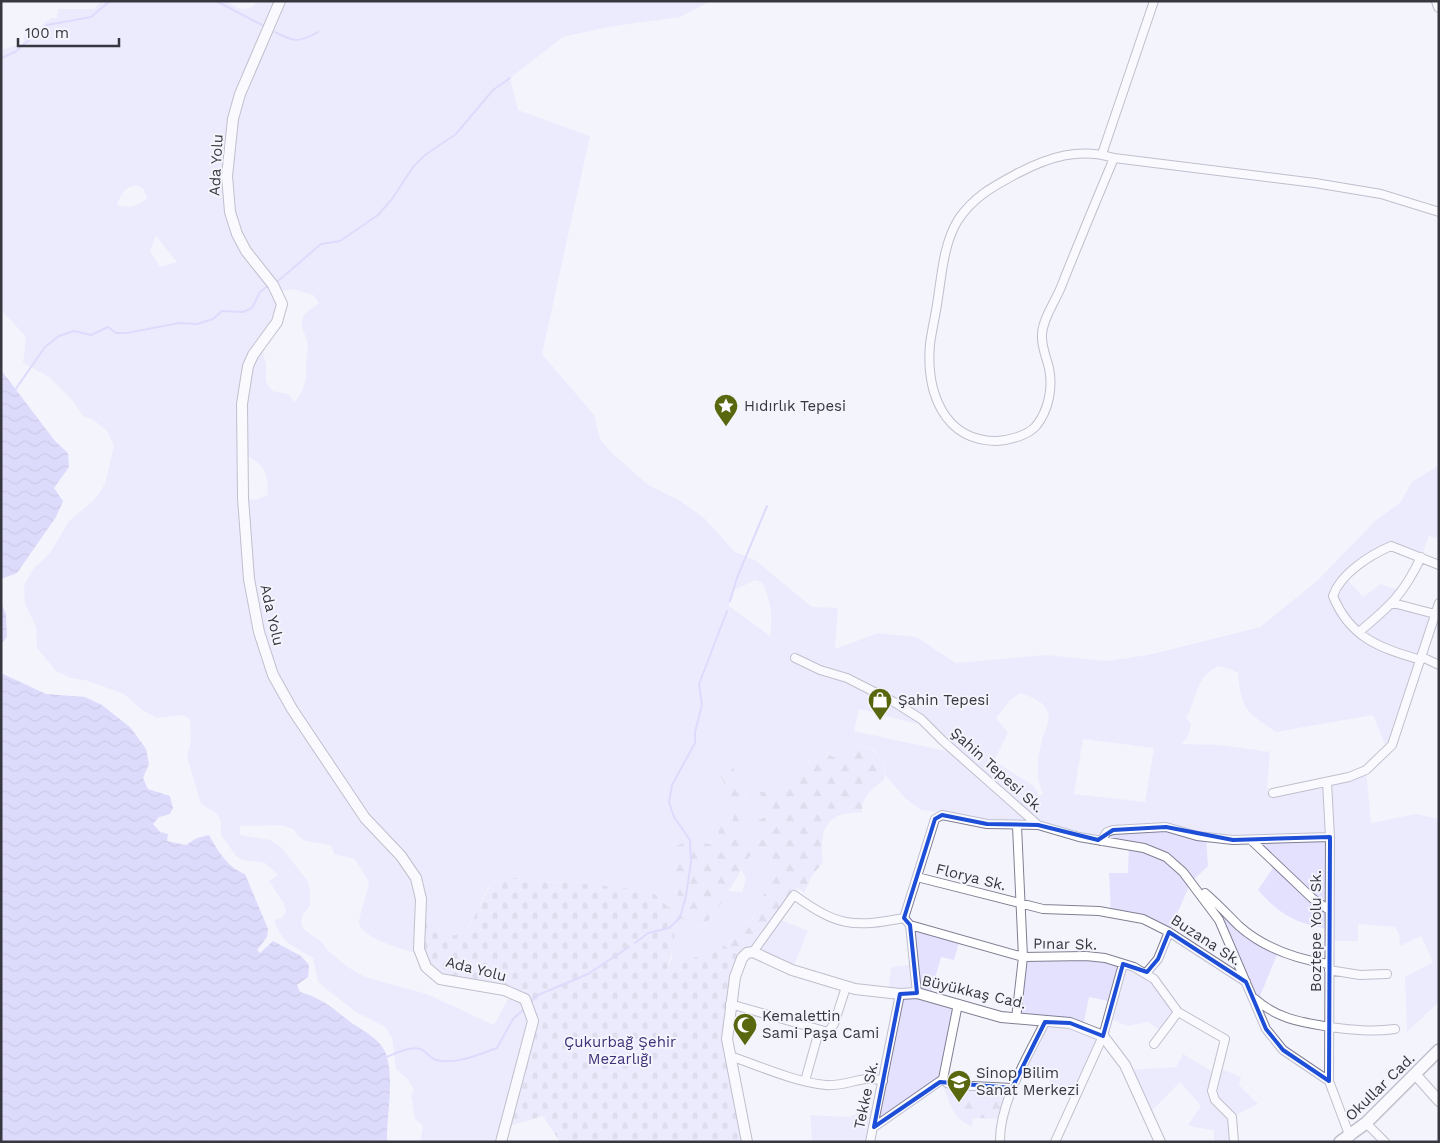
<svg xmlns="http://www.w3.org/2000/svg" width="1440" height="1143" viewBox="0 0 1440 1143" font-family="'Work Sans',sans-serif">
  <defs>
    <pattern id="forest-firs" width="22" height="20" patternUnits="userSpaceOnUse" patternTransform="scale(1.25)"><rect width="22" height="20" fill="#e3e1fd"/><path d="M5 1l3.5 6h-7zM16 11l3.5 6h-7z" fill="#c3c2da"/></pattern>
    <pattern id="cemetery-stones" width="16" height="16" patternUnits="userSpaceOnUse" patternTransform="scale(1.25)"><rect width="16" height="16" fill="#e3e1fd"/><path d="M2 7V4a2 2 0 0 1 4 0v3zM10 15v-3a2 2 0 0 1 4 0v3z" fill="#c3c2da"/></pattern>
    <pattern id="water-waves" width="16" height="10" patternUnits="userSpaceOnUse" patternTransform="scale(1.25)"><rect width="16" height="10" fill="#c2bcfa"/><path d="M0 5q4-4 8 0t8 0" fill="none" stroke="#9e9acc"/></pattern>
  </defs>
  <rect width="100%" height="100%" fill="#f4f4fd"/>
  <path fill="#e3e1fd" fill-rule="evenodd" d="M101,1H228C235,10 252,13 257,1H711L680,17L608,27L563,37L510,78L518,110L590,136L542,354L594,415L600,439L612,453L647,484L679,500L704,518L735,552L755,560L812,607L838,608L835,649L878,633L916,637L956,663L1045,655L1107,661L1148,655L1260,627L1317,581L1376,520L1400,503L1412,482L1439,465V539L1429,536L1421,557L1391,546L1345,577L1363,597L1381,584L1403,592L1394,602L1435,614L1387,750L1373,715L1276,732C1247,712 1241,711 1238,673L1233,670L1218,666C1194,679 1198,697 1186,718L1191,724L1189,734L1182,744L1221,745L1270,752L1267,787L1273,793L1366,770L1371,823L1416,814L1439,819V1002L1407,1032L1405,977L1433,962L1421,936L1400,946L1399,934L1395,927L1358,924V941H1328V929C1295,923 1280,915 1258,890L1275,865L1251,840L1206,837L1208,866L1191,882L1169,932L1157,925L1111,913L1109,873H1128L1129,846L1038,825L940,816L938,812L921,810L905,798L885,775V763L872,748L855,745L839,755L833,757L818,747L810,749L808,765L798,784L774,792H759L769,815L751,824L755,840L747,844L741,839V810L747,790L728,760L721,781C733,792 737,808 732,823L723,820C722,825 722,831 721,836C715,852 683,856 673,873L678,890L677,900L668,907L656,895L578,883L541,882L503,876C499,879 494,881 490,885C481,898 478,916 468,927C447,953 430,917 422,901L419,949L412,952C399,948 358,937 359,921C361,908 367,895 369,882L355,859L334,854L331,845L305,841L298,836L293,829L280,825L240,826V835L270,840L281,847L307,880L310,889V906L303,914L301,921L303,929L323,943L327,950L348,967L365,977L427,994L494,1025L511,993L525,999L533,1021L501,1142H420L423,1126L415,1119L411,1095L414,1090L408,1080L396,1069L392,1038L385,1027L356,1012L325,988L318,981L313,958C292,945 283,945 274,920L282,918L286,911L283,902L269,881L278,875L265,863L243,860L236,856L221,835V821L216,813L201,804L187,757L191,741L190,719L182,715L157,718L142,710L124,694L85,680L71,678L56,671L37,648L36,627L25,604L24,585L34,568L50,553L69,521L94,500L105,484L114,446L107,431L92,419L83,416L73,401L49,377L23,363L26,337L1,310V80L3,78L1,77V50L22,44L26,32L38,28L51,18H57L58,9H94ZM138,185L144,190L147,198C138,207 129,208 117,205C121,194 125,186 138,185ZM156,236L177,262L160,267L150,251ZM293,289L313,295L319,303C313,308 305,312 302,319C300,327 306,335 307,342C309,349 306,355 306,362C307,380 306,386 295,402L288,394L272,391L266,381V364L261,345L282,304L278,292ZM241,454C262,460 270,474 267,495L256,500L243,498ZM755,580L762,583C771,598 773,619 770,636L729,606L733,591ZM1021,693C1032,697 1048,703 1049,717C1049,723 1045,731 1043,736C1038,756 1034,774 1043,794L1039,796L1034,786L994,761L1008,733L996,718L1010,700ZM859,709L929,727L955,753L854,731ZM1083,739L1154,748L1145,802L1074,794Z
    M764,847L772,861L766,877L767,888L747,930L723,945L667,971L672,957V925L680,918L697,928L703,927L728,891L742,892L746,879L741,868L750,856Z
    M1195,886L1207,894L1225,913L1279,950L1258,1001L1231,945Z
    M777,918L808,931L792,970L753,952Z
    M910,925L960,939L954,960L941,957L930,996L958,1004L943,1079L874,1127L870,1142H812L810,1115L849,1117L878,1105L900,995L888,993L891,967L915,964Z
    M1086,956L1147,972L1178,1012L1163,1033L1148,1022L1127,1026L1108,1018L1113,1002L1089,997L1083,1026L1103,1036L1081,1086L1052,1091L1048,1076L1017,1079L1045,1022L1016,1019L1023,957Z
    M1183,1054L1215,1073L1217,1067L1241,1077L1239,1085L1258,1104L1232,1117L1234,1142H1214V1130L1193,1127L1188,1125L1201,1106L1180,1082L1148,1115L1128,1070L1176,1067Z"/>
  <path fill="url(#forest-firs)" d="M855,745L871,748L885,763L884,780C872,789 861,797 862,813C826,810 819,831 823,863L813,874L804,893L798,888L753,952L742,958L723,945L747,930L767,888L766,877L772,861L764,847L750,856L720,905L703,927L697,928L680,918L672,925L668,907L677,900L678,890L673,873L678,864L672,857L676,846L690,840L713,845L720,837L717,826L723,820L732,822C741,796 719,788 718,764L722,760H728L747,790L741,810V839L747,843L755,840L751,824L769,815L759,792H774L798,784L808,765L810,749L817,747L833,757L839,755Z
    M947,1083L1012,1088L1003,1119L973,1118L972,1126C954,1121 950,1103 943,1087Z"/>
  <path fill="url(#cemetery-stones)" d="M503,876L541,882L578,883L643,890L656,895L668,907L672,917L675,940L667,970L723,945L742,958L727,1039L747,1142H560L543,1116L505,1127L533,1021L525,1000L440,979L419,949L421,899L439,930L449,936L461,934L469,927L491,884Z"/>
  <path fill="url(#water-waves)" d="M1,370L55,441L68,453L69,467L54,488L63,501L56,517L17,573L1,579Z
    M1,603L6,614L7,637L1,644Z
    M1,673L46,694L85,697L102,705L131,728L146,749L149,764L143,778L148,789L170,796L173,808L170,814L159,817L153,824L160,832L168,834L167,841L186,845L197,838L209,835C219,852 226,866 245,874L268,929L267,937L257,950L260,953L273,941L301,956L309,965L308,977L297,985L300,992C319,997 333,1008 349,1021C359,1028 372,1035 380,1044C398,1063 386,1116 387,1142H1Z"/>
  <g fill="none" stroke-linecap="round" stroke-linejoin="round">
    <path stroke="#c2bcfa" stroke-width="2" d="M216,1L264,26
      M275,32C294,42 299,43 318,32
      M1,58L15,52L47,25L91,17L110,1
      M278,281L321,244L340,241L378,215L392,199L413,167L425,155L456,134L493,90L510,78
      M15,390L45,347L59,336L74,331L91,335L108,327L116,333H127L179,323L197,324L213,319L222,311L243,312L252,308L260,292L269,285
      M730,601L737,578L767,506
      M635,943L648,933L669,928L680,918L686,896L691,862L690,840L674,817L669,802L672,785L695,743V732L702,705L699,684L727,611
      M532,1001L538,995L588,974L629,947
      M386,1057C395,1054 409,1046 420,1049C426,1051 430,1058 436,1060C456,1065 480,1054 497,1048L513,1019L523,1010"/>
    <defs>
      <path id="minor" d="M1102,154L1154,1
        M1114,158C1096,201 1078,244 1061,287C1055,302 1043,318 1042,334C1041,346 1046,356 1049,368C1053,387 1049,410 1036,426C1027,436 1009,440 997,441C943,441 926,391 930,344C932,329 936,313 938,298C942,272 944,243 958,220C974,196 994,186 1018,173C1049,157 1080,147 1114,158L1315,183L1381,194L1439,212
        M1393,603L1435,614
        M1359,632C1389,607 1404,594 1421,557
        M1422,657L1439,665
        M795,658L820,670L847,678L894,702L921,719L943,741L1038,825L1079,837L1144,848L1166,857L1183,872L1219,920L1266,1029L1283,1050L1329,1081L1350,1137
        M1421,660C1380,648 1350,638 1333,596C1340,574 1370,555 1391,546L1439,565
        M1327,782L1330,837L1329,1081
        M1273,793L1349,777L1366,770L1392,745L1439,603
        M1251,840L1312,898L1329,910
        M1101,841L1107,832L1113,830L1166,827L1197,836L1233,840L1330,837
        M917,877L1043,909L1099,911L1143,919L1169,932L1246,982
        M1205,893C1217,903 1228,915 1239,926C1264,948 1296,959 1328,964
        M910,925L1023,957L1086,956L1105,958L1134,967L1154,979L1178,1012L1225,1039L1212,1091L1215,1100L1232,1117L1234,1142
        M910,925L904,918L935,819L942,815L987,824L1038,825
        M910,925L917,993
        M753,952L794,895C837,926 852,928 904,918
        M1329,970L1360,975L1387,974
        M1147,972L1158,959L1169,932
        M1255,999C1278,1019 1300,1022 1330,1027C1353,1030 1372,1032 1395,1029
        M730,1004L828,1032L834,1024L846,987
        M1016,1019L1023,957L1017,826
        M1154,1044L1178,1012
        M730,1056C760,1066 794,1082 826,1085C846,1087 864,1074 883,1081
        M943,1079L958,1004
        M943,1079L947,1083L953,1085L1012,1088
        M805,1081L819,1031
        M1366,1123L1385,1142
        M874,1127L943,1079
        M870,1142L900,994
        M1000,1142C999,1103 1028,1056 1045,1022
        M1055,1142L1103,1036L1123,964"/>
      <path id="tertiary" d="M280,1L240,94L233,119L227,176L230,212L237,234L246,251L273,285L282,304L277,322L253,355L248,366L242,404L243,498L249,579L259,632L273,675L292,709L365,818L401,856L416,878L421,899L419,949L426,967L440,979L504,990L525,999L533,1021L501,1142
        M1437,1L1439,7
        M1415,1074L1439,1101
        M747,1142L727,1039L735,977L742,958L747,953L753,952L792,970L855,989L900,994L917,993L1001,1017L1070,1023L1103,1036L1125,1065L1160,1142"/>
      <path id="secondary" d="M1340,1142L1366,1123L1439,1050"/>
    </defs>
    <use href="#minor" stroke="#807f93" stroke-width="10"/>
    <use href="#tertiary" stroke="#807f93" stroke-width="12"/>
    <use href="#secondary" stroke="#807f93" stroke-width="14"/>
    <use href="#minor" stroke="#fff" stroke-width="8"/>
    <use href="#tertiary" stroke="#fff" stroke-width="10"/>
    <use href="#secondary" stroke="#fff" stroke-width="11"/>
  </g>
  <path d="M0 0H1440V1143H0ZM942,815L987,824L1038,825L1098,840L1113,830L1166,827L1233,840L1330,837L1329,1081L1283,1050L1266,1029L1246,982L1169,932L1158,959L1147,972L1123,964L1103,1036L1070,1023L1045,1022L1012,1088L940,1082L874,1127L900,994L917,993L910,925L904,918L935,819Z" fill="#f4f4fd" fill-opacity=".55" fill-rule="evenodd"/>
  <path fill="none" stroke="#1d4ed8" stroke-width="4" stroke-linejoin="round" d="M942,815L987,824L1038,825L1098,840L1113,830L1166,827L1233,840L1330,837L1329,1081L1283,1050L1266,1029L1246,982L1169,932L1158,959L1147,972L1123,964L1103,1036L1070,1023L1045,1022L1012,1088L940,1082L874,1127L900,994L917,993L910,925L904,918L935,819Z"/>
  <defs>
    <symbol id="sight-pin" viewBox="-11 -11 22 30"><path d="M0 17L-7.5 6A9.5 9.5 0 1 1 7.5 6Z" fill="#59670f" stroke="#f4f4fd"/><path d="M0-6L1.8-2.2L6-1.7L2.9 1.2L3.7 5.4L0 3.3L-3.7 5.4L-2.9 1.2L-6-1.7L-1.8-2.2Z" fill="#fff"/></symbol>
    <symbol id="shop-pin" viewBox="-11 -11 22 30"><path d="M0 17L-7.5 6A9.5 9.5 0 1 1 7.5 6Z" fill="#59670f" stroke="#f4f4fd"/><path d="M-5-2.5h2.3a2.7 3.5 0 0 1 5.4 0H5L5.5 6h-11ZM-1.5-2.5h3a1.5 2.3 0 0 0-3 0Z" fill="#fff"/></symbol>
    <symbol id="mosque-pin" viewBox="-11 -11 22 30"><path d="M0 17L-7.5 6A9.5 9.5 0 1 1 7.5 6Z" fill="#59670f" stroke="#f4f4fd"/><path d="M3.5-4.9A6 6 0 1 0 3.5 4.9A5 5 0 1 1 3.5-4.9Z" fill="#fff"/></symbol>
    <symbol id="school-pin" viewBox="-11 -11 22 30"><path d="M0 17L-7.5 6A9.5 9.5 0 1 1 7.5 6Z" fill="#59670f" stroke="#f4f4fd"/><path d="M0-5L7-2L0 1L-7-2ZM-4 1L0 2.5L4 1V4Q0 6-4 4Z" fill="#fff"/></symbol>
  </defs>
  <g fill-rule="evenodd">
    <use href="#sight-pin" x="712" y="392" width="28" height="38"/>
    <use href="#shop-pin" x="866" y="686" width="28" height="38"/>
    <use href="#mosque-pin" x="731" y="1011" width="28" height="38"/>
    <use href="#school-pin" x="945" y="1068" width="28" height="38"/>
  </g>
  <g text-anchor="middle" stroke-width="4" stroke-linejoin="round" paint-order="stroke">
    <g font-size="15" fill="#373740" stroke="#f4f4fd">
      <text transform="translate(216 165) rotate(-87)" y="5">Ada Yolu</text>
      <text transform="translate(272 615) rotate(77)" y="5">Ada Yolu</text>
      <text transform="translate(997 770) rotate(42)" y="5">Şahin Tepesi Sk.</text>
      <text transform="translate(971 877) rotate(14)" y="5">Florya Sk.</text>
      <text transform="translate(1316 931) rotate(-90)" y="5">Boztepe Yolu Sk.</text>
      <text transform="translate(1206 940) rotate(33)" y="5">Buzana Sk.</text>
      <text transform="translate(1065 944) rotate(1)" y="5">Pınar Sk.</text>
      <text transform="translate(476 969) rotate(14)" y="5">Ada Yolu</text>
      <text transform="translate(974 992) rotate(13)" y="5">Büyükkaş Cad.</text>
      <text transform="translate(1380 1087) rotate(-44)" y="5">Okullar Cad.</text>
      <text transform="translate(866 1095) rotate(-78)" y="5">Tekke Sk.</text>
    </g>
    <g font-size="15" fill="#373740" stroke="#f4f4fd" text-anchor="start">
      <text x="744" y="411">Hıdırlık Tepesi</text>
      <text x="898" y="705">Şahin Tepesi</text>
      <text x="762" y="1021">Kemalettin<tspan x="762" dy="17">Sami Paşa Cami</tspan></text>
      <text x="976" y="1078">Sinop Bilim<tspan x="976" dy="17">Sanat Merkezi</tspan></text>
    </g>
    <g font-size="15" fill="#403279" stroke="#f4f4fd">
      <text x="620" y="1047">Çukurbağ Şehir<tspan x="620" dy="17">Mezarlığı</tspan></text>
    </g>
  </g>
  <rect width="1440" height="1143" fill="none" stroke="#373740" stroke-width="5"/>
  <path d="M18 38v8h101v-8" fill="none" stroke="#373740" stroke-width="2.5"/>
  <text x="25" y="38" font-size="15" fill="#373740" stroke="#f4f4fd" stroke-width="4" paint-order="stroke">100 m</text>
</svg>
